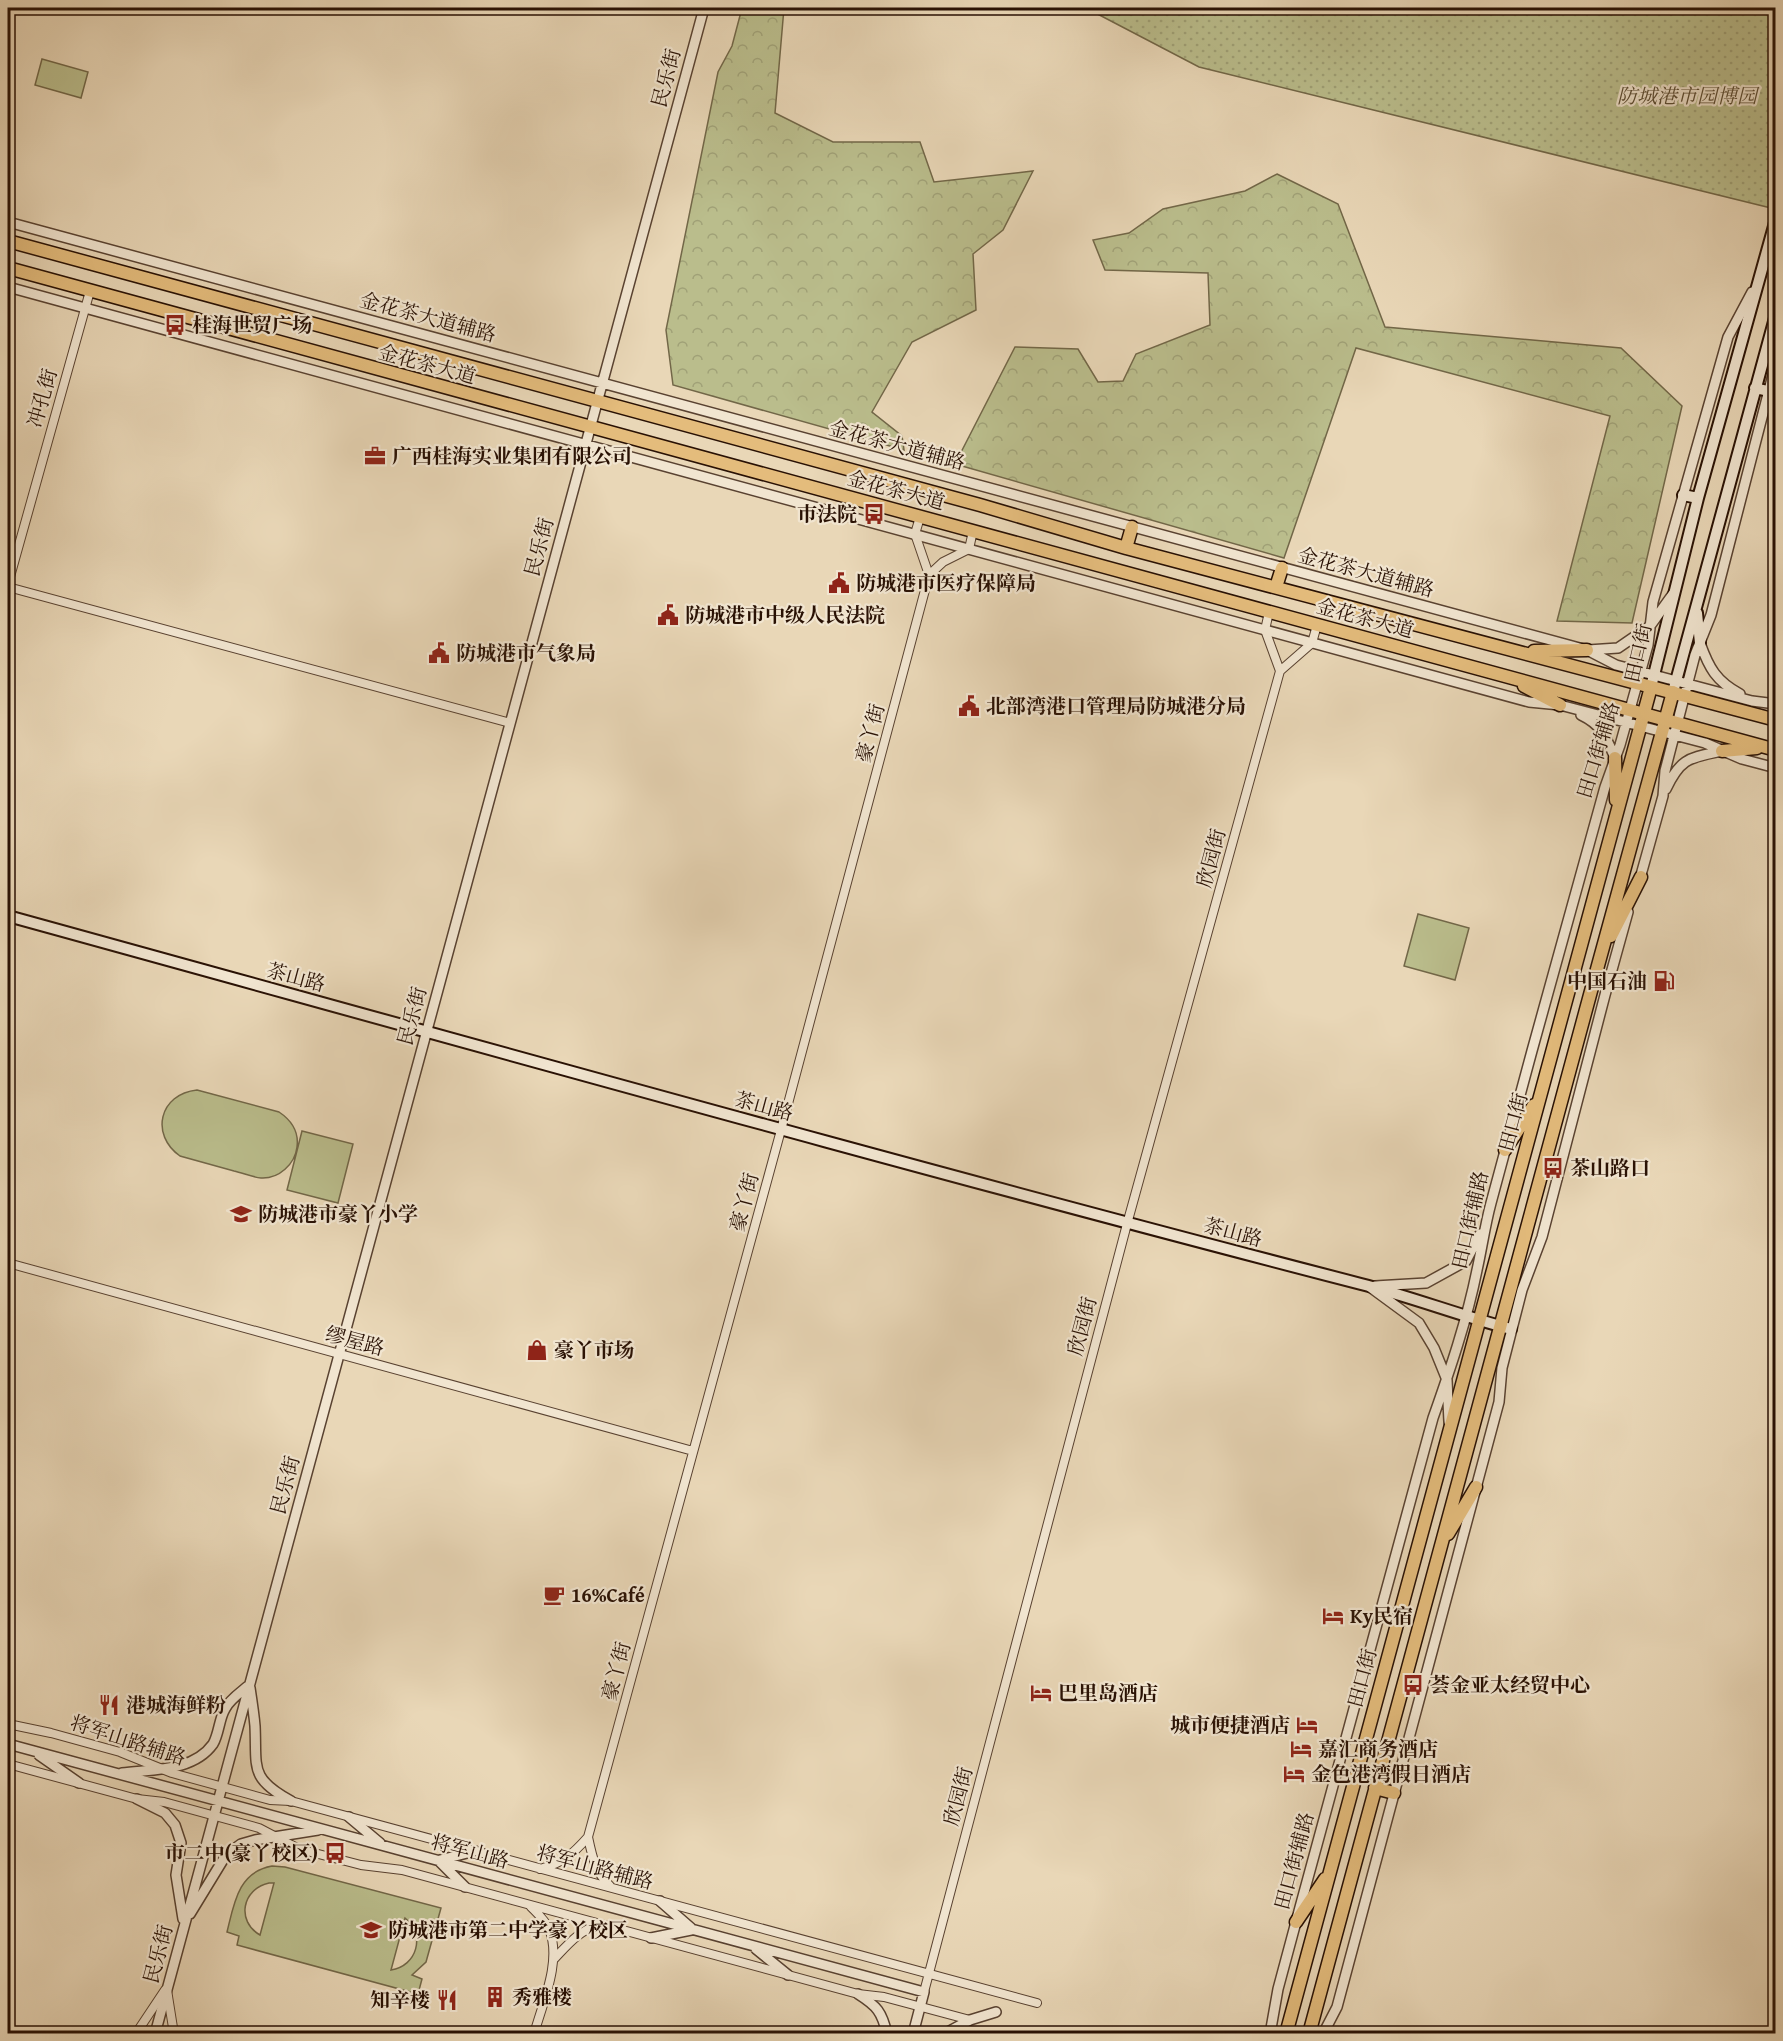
<svg xmlns="http://www.w3.org/2000/svg" width="1783" height="2041" viewBox="0 0 1783 2041" font-family="'Gentium Book Plus','Noto Serif SC',serif">
  <defs>
    <pattern id="forest-crowns" width="20" height="18" patternUnits="userSpaceOnUse" patternTransform="scale(1.5)"><rect width="20" height="18" fill="#babd8c"/><path d="M2 6a3 3 0 1 1 6 0M12 15a3 3 0 1 1 6 0" fill="none" stroke="#a0a177"/></pattern>
    <pattern id="park-dots" width="8" height="8" patternUnits="userSpaceOnUse" patternTransform="scale(1.5)"><rect width="8" height="8" fill="#babd8c"/><path d="M2 2h.1M6 6h.1" fill="none" stroke="#a0a177" stroke-width="1.8" stroke-linecap="round"/></pattern>
  </defs>
  <rect width="100%" height="100%" fill="#e9d7b7"/>
  <filter id="stains"><feTurbulence type="fractalNoise" baseFrequency=".00333" numOctaves="4"/><feColorMatrix values="0 0 0 0 .2 0 0 0 0 .09 0 0 0 0 .02 0 0 0 .5 -.17"/></filter>
  <radialGradient id="worn" r=".72"><stop offset=".6" stop-color="#630" stop-opacity="0"/><stop offset="1" stop-color="#630" stop-opacity=".3"/></radialGradient>
  <path fill="url(#forest-crowns)" stroke="#726748" stroke-width="1.5" d="M742,8H784L775,113L833,142H920L934,182L1033,171L1003,230L973,254L976,310L912,342L872,412L902,436L904,450L673,385L666,330L718,72L732,46Z
    M1277,174L1338,204L1385,327L1621,348L1682,406L1632,623L1557,621L1610,416L1356,348L1284,558L955,464L1015,347L1078,349L1098,382L1123,381L1136,354L1210,325L1208,273L1105,270L1093,240L1129,233L1163,209L1245,191Z"/>
  <path fill="url(#park-dots)" stroke="#726748" stroke-width="1.5" d="M1086,8H1775V209L1199,67Z"/>
  <path fill="#babd8c" stroke="#726748" stroke-width="1.5" fill-rule="evenodd" d="M42,59L88,72L81,98L35,85Z
    M1418,914L1469,928L1455,980L1404,966Z
    M197,1090L279,1112C291,1120 299,1132 297,1147C295,1164 279,1179 261,1178C252,1177 243,1173 234,1171C216,1166 198,1161 180,1156C150,1135 159,1094 197,1090Z
    M302,1131L353,1144L338,1203L287,1190Z
    M272,1866L285,1867L441,1908L426,1962L412,1975L422,1979L418,1994L237,1945L239,1936L227,1932C234,1904 238,1872 272,1866ZM269,1883H274L260,1935C236,1921 242,1889 269,1883ZM405,1918C426,1935 417,1966 391,1970Z"/>
  <g fill="none" stroke-linecap="round" stroke-linejoin="round">
    <defs>
      <path id="minor" d="M920,517L915,534L929,575L943,562L969,549L973,531
        M8,584L90,291
        M8,587L510,723
        M1269,612L1265,630L1280,671L1312,643L1317,625
        M8,1263L693,1451
        M8,1724L51,1733L120,1752L172,1773L270,1800L291,1801L1037,2003
        M8,1764L137,1799L164,1802L259,1828L299,1849L361,1865L402,1870L858,1994L884,1997L970,2020
        M588,1837C592,1856 595,1872 610,1886
        M540,1869C564,1862 572,1855 588,1837L781,1130L929,575
        M531,1907C538,1914 545,1920 549,1929C562,1960 543,2002 534,2034
        M555,1958C570,1942 579,1931 600,1924
        M167,1990L174,2034
        M924,1992L1127,1224L1280,671
        M134,2034L139,2029L165,1990"/>
      <path id="tertiary" d="M8,222L1587,650L1616,665L1752,701L1776,704
        M8,287L1529,702L1560,705L1705,743L1742,759L1776,768
        M1700,643C1709,668 1716,681 1740,694
        M1588,650L1618,648L1650,626L1673,594
        M1581,715C1602,725 1606,737 1615,758
        M1666,789C1681,757 1690,758 1722,751
        M1639,882L1663,796L1665,771L1695,655L1711,615L1776,363
        M1375,1286L1426,1283L1466,1261L1480,1234
        M1370,1287L1419,1323L1434,1348L1447,1380L1449,1422
        M250,1688C252,1701 254,1714 255,1726C257,1768 249,1778 291,1801
        M8,1744L924,1992L913,2034
        M39,1755L79,1783
        M122,1773C152,1769 193,1772 213,1744C219,1734 219,1719 225,1709C229,1700 241,1692 248,1686
        M137,1799L165,1813L175,1825L181,1843L176,1875L183,1919
        M349,1817L380,1843
        M440,1860L475,1851
        M440,1862L465,1887
        M660,1901L691,1928
        M190,1914L226,1855L241,1844L255,1840L318,1830
        M651,1938L691,1930
        M756,1949L788,1975
        M858,1994C877,2006 882,2012 887,2034
        M155,2034L704,8
        M944,2034L970,2020L996,2012
        M1270,2034L1278,1989L1296,1922L1433,1418C1450,1370 1467,1320 1477,1270C1482,1248 1485,1225 1491,1203C1528,1064 1566,926 1605,787L1620,745L1648,645L1653,602L1728,337L1752,292
        M1323,2034L1337,2007L1499,1402L1502,1368L1522,1290L1542,1237L1605,995L1628,912"/>
      <path id="secondary" d="M1755,388L1768,391
        M1683,495L1698,498
        M1697,613L1700,643
        M1651,687L1698,498L1776,219
        M1673,692L1776,314
        M8,916C458,1040 909,1167 1361,1284C1412,1297 1461,1316 1511,1329"/>
      <path id="primary" d="M1615,758L1616,800
        M1611,936L1641,877
        M1505,1150L1534,1105
        M1448,1534L1476,1487
        M1375,1788L1394,1793
        M1296,1922L1325,1879
        M1286,2034L1651,687
        M1309,2034L1591,991L1673,692"/>
      <path id="trunk" d="M8,241L980,505L1126,548L1776,720
        M8,268C596,431 1186,590 1776,750
        M1126,548L1132,527
        M1276,587L1282,568
        M1534,651L1587,650
        M1524,686L1560,705
        M1722,751L1757,748"/>
    </defs>
    <use href="#minor" stroke="#594231" stroke-width="10"/>
    <use href="#tertiary" stroke="#594231" stroke-width="12"/>
    <use href="#secondary" stroke="#291104" stroke-width="14"/>
    <use href="#primary" stroke="#291104" stroke-width="15"/>
    <use href="#trunk" stroke="#291104" stroke-width="15"/>
    <use href="#minor" stroke="#f1e5d0" stroke-width="8"/>
    <use href="#tertiary" stroke="#f1e5d0" stroke-width="9"/>
    <use href="#secondary" stroke="#f1e5d0" stroke-width="10"/>
    <use href="#primary" stroke="#e4bc7c" stroke-width="12"/>
    <use href="#trunk" stroke="#e4bc7c" stroke-width="12"/>
  </g>
  <defs>
    <symbol id="bus-bare" viewBox="-9 -9 18 18"><path d="M-5-6H5V4H4V6H2V4H-2V6H-4V4H-5ZM-3.5-4V0h7V-4ZM-3.5 1.2v1.5H-2V1.2ZM2 1.2v1.5H3.5V1.2Z" fill="#8f2418" stroke="#f1e5d0" stroke-width="2.5" paint-order="stroke"/></symbol>
    <symbol id="office-bare" viewBox="-9 -9 18 18"><path d="M-6-3h4V-5.5h4V-3h4V5H-6ZM-1-4.5V-3h2v-1.5ZM-6 0V1H6V0Z" fill="#8f2418" stroke="#f1e5d0" stroke-width="2.5" paint-order="stroke"/></symbol>
    <symbol id="civic-bare" viewBox="-9 -9 18 18"><path d="M-.6-6.5H3V-4.5H.6V-3L4-1V1h2V6H-6V1h2V-1L-.6-3ZM-1.2 2.5V6h2.4V2.5Z" fill="#8f2418" stroke="#f1e5d0" stroke-width="2.5" paint-order="stroke"/></symbol>
    <symbol id="fuel-bare" viewBox="-9 -9 18 18"><path d="M-5.5-6h7V0h2V4h1.3V-2.5L3-4.5l.8-.8L6-3V5H2.5V1h-1V6h-7ZM-4.2-4.7v3.2H.2V-4.7Z" fill="#8f2418" stroke="#f1e5d0" stroke-width="2.5" paint-order="stroke"/></symbol>
    <symbol id="school-bare" viewBox="-9 -9 18 18"><path d="M0-5L7-2L0 1L-7-2ZM-4 1L0 2.5L4 1V4Q0 6-4 4Z" fill="#8f2418" stroke="#f1e5d0" stroke-width="2.5" paint-order="stroke"/></symbol>
    <symbol id="shop-bare" viewBox="-9 -9 18 18"><path d="M-5-2.5h2.3a2.7 3.5 0 0 1 5.4 0H5L5.5 6h-11ZM-1.5-2.5h3a1.5 2.3 0 0 0-3 0Z" fill="#8f2418" stroke="#f1e5d0" stroke-width="2.5" paint-order="stroke"/></symbol>
    <symbol id="cafe-bare" viewBox="-9 -9 18 18"><path d="M-5.5-4.5H6V0H3Q3 3.5 0 3.5H-2.5Q-5.5 3.5-5.5 0ZM3-3.2v2h1.7v-2ZM-6 4.5H4V6H-6Z" fill="#8f2418" stroke="#f1e5d0" stroke-width="2.5" paint-order="stroke"/></symbol>
    <symbol id="hotel-bare" viewBox="-9 -9 18 18"><path d="M-6-4.5h1.5V1H6V5H4.5V3h-9V5H-6ZM-4 0a1.8 1.8 0 1 1 3.6 0ZM.5 0V-2.5h3Q6-2.5 6 0Z" fill="#8f2418" stroke="#f1e5d0" stroke-width="2.5" paint-order="stroke"/></symbol>
    <symbol id="restaurant-bare" viewBox="-9 -9 18 18"><path d="M-5-6h1v4h1v-4h1v4h1v-4h1v5L-1.5 .5V6h-2V.5L-5-1ZM5-6V6H3V1.5H1.5Q1.5-4 5-6Z" fill="#8f2418" stroke="#f1e5d0" stroke-width="2.5" paint-order="stroke"/></symbol>
    <symbol id="building-bare" viewBox="-9 -9 18 18"><path d="M-4-6H4V6H1V3H-1V6H-4ZM-2.5-4.3h1.7v1.8h-1.7ZM.8-4.3h1.7v1.8H.8ZM-2.5-1h1.7V.8h-1.7ZM.8-1h1.7V.8H.8Z" fill="#8f2418" stroke="#f1e5d0" stroke-width="2.5" paint-order="stroke"/></symbol>
  </defs>
  <g fill-rule="evenodd">
    <use href="#bus-bare" x="160" y="310" width="30" height="30"/>
    <use href="#office-bare" x="360" y="441" width="30" height="30"/>
    <use href="#bus-bare" x="859" y="499" width="30" height="30"/>
    <use href="#civic-bare" x="824" y="568" width="30" height="30"/>
    <use href="#civic-bare" x="653" y="600" width="30" height="30"/>
    <use href="#civic-bare" x="424" y="638" width="30" height="30"/>
    <use href="#civic-bare" x="954" y="691" width="30" height="30"/>
    <use href="#fuel-bare" x="1649" y="966" width="30" height="30"/>
    <use href="#bus-bare" x="1538" y="1153" width="30" height="30"/>
    <use href="#school-bare" x="226" y="1199" width="30" height="30"/>
    <use href="#shop-bare" x="522" y="1335" width="30" height="30"/>
    <use href="#cafe-bare" x="539" y="1580" width="30" height="30"/>
    <use href="#hotel-bare" x="1318" y="1601" width="30" height="30"/>
    <use href="#bus-bare" x="1398" y="1670" width="30" height="30"/>
    <use href="#hotel-bare" x="1026" y="1678" width="30" height="30"/>
    <use href="#restaurant-bare" x="94" y="1690" width="30" height="30"/>
    <use href="#hotel-bare" x="1292" y="1710" width="30" height="30"/>
    <use href="#hotel-bare" x="1286" y="1734" width="30" height="30"/>
    <use href="#hotel-bare" x="1279" y="1759" width="30" height="30"/>
    <use href="#bus-bare" x="320" y="1838" width="30" height="30"/>
    <use href="#school-bare" x="356" y="1915" width="30" height="30"/>
    <use href="#building-bare" x="480" y="1982" width="30" height="30"/>
    <use href="#restaurant-bare" x="432" y="1985" width="30" height="30"/>
  </g>
  <g text-anchor="middle" stroke-width="4.5" stroke-linejoin="round" paint-order="stroke">
    <g font-size="20" fill="#291104" stroke="#f1e5d0">
      <text transform="translate(666 78) rotate(-75)" y="7">民乐街</text>
      <text transform="translate(428 317) rotate(15)" y="7">金花茶大道辅路</text>
      <text transform="translate(427 364) rotate(15)" y="7">金花茶大道</text>
      <text transform="translate(42 398) rotate(-74)" y="7">冲孔街</text>
      <text transform="translate(897 445) rotate(15)" y="7">金花茶大道辅路</text>
      <text transform="translate(896 490) rotate(15)" y="7">金花茶大道</text>
      <text transform="translate(539 547) rotate(-75)" y="7">民乐街</text>
      <text transform="translate(1366 572) rotate(15)" y="7">金花茶大道辅路</text>
      <text transform="translate(1365 618) rotate(15)" y="7">金花茶大道</text>
      <text transform="translate(1638 653) rotate(-77)" y="7">田口街</text>
      <text transform="translate(870 733) rotate(-75)" y="7">豪丫街</text>
      <text transform="translate(1598 750) rotate(-73)" y="7">田口街辅路</text>
      <text transform="translate(1211 858) rotate(-75)" y="7">欣园街</text>
      <text transform="translate(296 977) rotate(15)" y="7">茶山路</text>
      <text transform="translate(412 1016) rotate(-75)" y="7">民乐街</text>
      <text transform="translate(764 1106) rotate(15)" y="7">茶山路</text>
      <text transform="translate(1513 1122) rotate(-75)" y="7">田口街</text>
      <text transform="translate(744 1202) rotate(-75)" y="7">豪丫街</text>
      <text transform="translate(1470 1220) rotate(-77)" y="7">田口街辅路</text>
      <text transform="translate(1233 1232) rotate(15)" y="7">茶山路</text>
      <text transform="translate(1082 1326) rotate(-75)" y="7">欣园街</text>
      <text transform="translate(355 1341) rotate(15)" y="7">缪屋路</text>
      <text transform="translate(285 1485) rotate(-75)" y="7">民乐街</text>
      <text transform="translate(616 1671) rotate(-75)" y="7">豪丫街</text>
      <text transform="translate(1362 1678) rotate(-75)" y="7">田口街</text>
      <text transform="translate(128 1740) rotate(18)" y="7">将军山路辅路</text>
      <text transform="translate(958 1796) rotate(-75)" y="7">欣园街</text>
      <text transform="translate(470 1851) rotate(15)" y="7">将军山路</text>
      <text transform="translate(1294 1861) rotate(-75)" y="7">田口街辅路</text>
      <text transform="translate(595 1867) rotate(15)" y="7">将军山路辅路</text>
      <text transform="translate(158 1954) rotate(-75)" y="7">民乐街</text>
    </g>
    <g font-size="20" font-style="italic" fill="#5c4d34" stroke="#f1e5d0">
      <text x="1687" y="103">防城港市园博园</text>
    </g>
    <g font-size="20" font-weight="bold" fill="#291104" stroke="#f1e5d0" text-anchor="start">
      <text x="192" y="332">桂海世贸广场</text>
      <text x="392" y="463">广西桂海实业集团有限公司</text>
      <text x="857" y="521" text-anchor="end">巿法院</text>
      <text x="856" y="590">防城港市医疗保障局</text>
      <text x="685" y="622">防城港市中级人民法院</text>
      <text x="456" y="660">防城港市气象局</text>
      <text x="986" y="713">北部湾港口管理局防城港分局</text>
      <text x="1647" y="988" text-anchor="end">中国石油</text>
      <text x="1570" y="1175">茶山路口</text>
      <text x="258" y="1221">防城港市豪丫小学</text>
      <text x="554" y="1357">豪丫市场</text>
      <text x="571" y="1602">16%Café</text>
      <text x="1350" y="1623">Ky民宿</text>
      <text x="1430" y="1692">荟金亚太经贸中心</text>
      <text x="1058" y="1700">巴里岛酒店</text>
      <text x="126" y="1712">港城海鲜粉</text>
      <text x="1290" y="1732" text-anchor="end">城市便捷酒店</text>
      <text x="1318" y="1756">嘉汇商务酒店</text>
      <text x="1311" y="1781">金色港湾假日酒店</text>
      <text x="318" y="1860" text-anchor="end">市二中(豪丫校区)</text>
      <text x="388" y="1937">防城港市第二中学豪丫校区</text>
      <text x="512" y="2004">秀雅楼</text>
      <text x="430" y="2007" text-anchor="end">知辛楼</text>
    </g>
  </g>
  <rect width="1783" height="2041" fill="none" stroke="#e9d7b7" stroke-width="30"/>
  <rect x="9" y="9" width="1765" height="2023" fill="none" stroke="#291104" stroke-width="3"/>
  <rect x="15" y="15" width="1753" height="2011" fill="none" stroke="#291104" stroke-width="1.5"/>
  <rect width="100%" height="100%" filter="url(#stains)"/>
  <rect width="100%" height="100%" fill="url(#worn)"/>
</svg>
